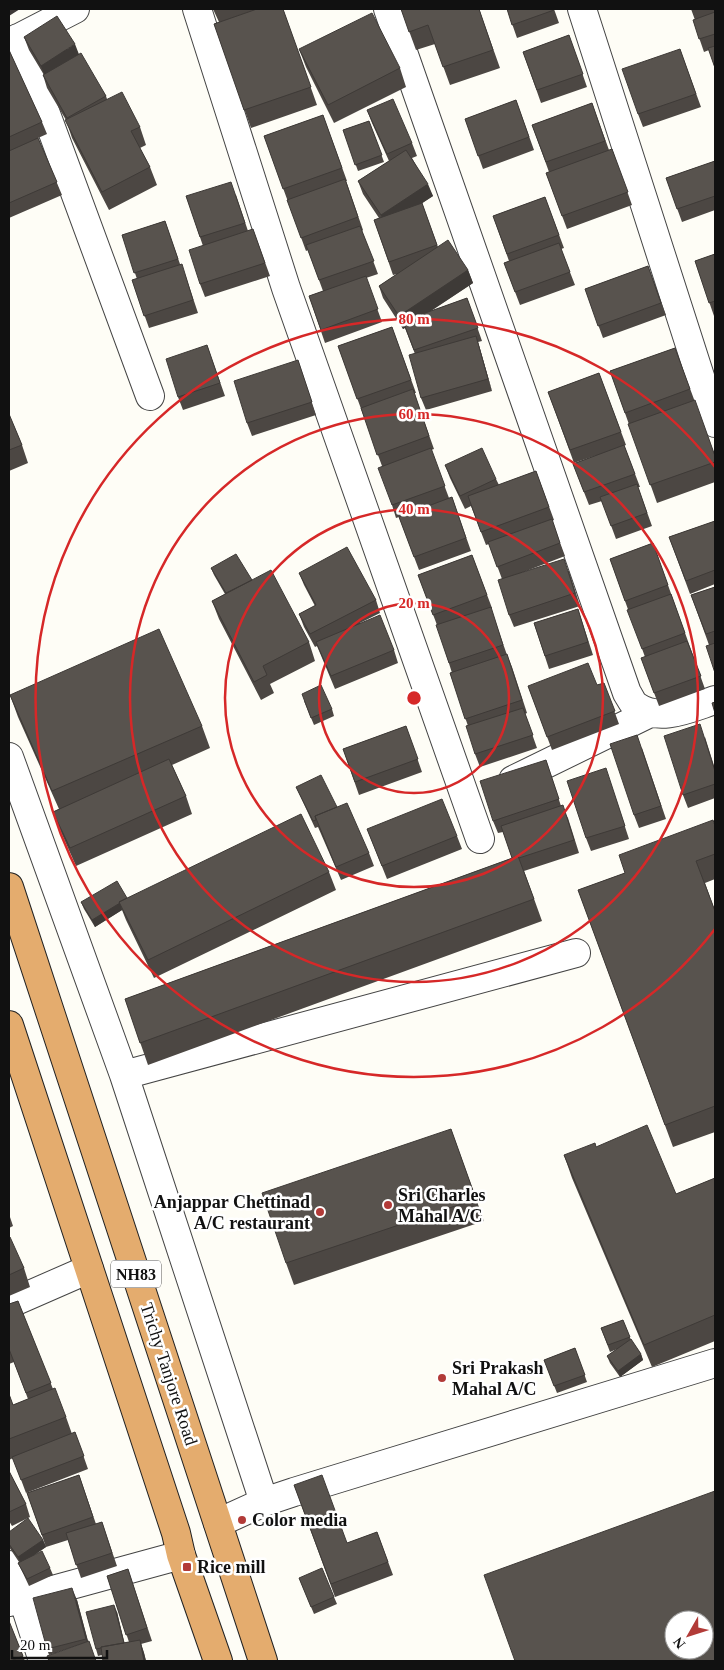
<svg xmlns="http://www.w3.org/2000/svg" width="724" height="1670" viewBox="0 0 724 1670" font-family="'Times New Roman',serif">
  <rect width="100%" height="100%" fill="#fefdf6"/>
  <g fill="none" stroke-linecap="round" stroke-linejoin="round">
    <defs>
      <path id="minor" d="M197,9L286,288L480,839
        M388,9L627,693C630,697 632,703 636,706C660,723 690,708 715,700
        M582,9L715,423
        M18,38L150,396
        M9,43L75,9
        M9,757L124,1075L264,1502
        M513,780L650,713
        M124,1075L576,953
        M9,1304L89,1269
        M218,1523L264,1502L294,1492L715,1363
        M9,1565L23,1599L43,1661
        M9,1602L181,1555"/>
      <path id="highway" d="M9,887L263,1661
        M9,1025L176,1533L181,1555L218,1661"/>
    </defs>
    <use href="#minor" stroke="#444" stroke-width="30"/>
    <use href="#highway" stroke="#222" stroke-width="30"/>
    <use href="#minor" stroke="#fff" stroke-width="28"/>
    <use href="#highway" stroke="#e4ac6e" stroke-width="28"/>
  </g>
  <path fill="#4c4743" d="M213,9H283L317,105L251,128L214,24L219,22Z
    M401,9H479L500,68L450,85L435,44L416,50Z
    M507,9H554L559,23L517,38Z
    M691,9H715V68L709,50L704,52L693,20H695Z
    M569,35L587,87L541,103L523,52Z
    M24,37L79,54L106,96L107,99L140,127L146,145L140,148L150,167L157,185L109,210L72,138L66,120L47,88L43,75H44L29,50Z
    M299,49L400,68L406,87L334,123L306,67Z
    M680,49L701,107L643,127L638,114Z
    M9,50L42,122L47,134L38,138L62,195L9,218Z
    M516,100L534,150L483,169L465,119Z
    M592,103L609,150L612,149L632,205L567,229L546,173L549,172L532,125Z
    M367,110L412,143L417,156L412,158L433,196L422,203L438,247L468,270L473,283L431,311L467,298L482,341L478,342L492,391L426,410L421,398L415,354L405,328L403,329L383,298L379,286L397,274L393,275L374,220L379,218L363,194L358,181L389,161L372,123Z
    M323,115L347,181H346L363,230L362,231L378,274L366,278L382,322L325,343L309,296L323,291L308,250L306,251L264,136Z
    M369,121L384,162L358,171L343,130Z
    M715,161V210L682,222L666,178Z
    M236,195L248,231L253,229L270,276L205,297L200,284L203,246L186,196Z
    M545,197L564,248L561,249L575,285L520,305L504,263L509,261L493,216Z
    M165,221L180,264L186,277L198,313L149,328L132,280L137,279L122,235Z
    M715,254V315L714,316L695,261Z
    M648,266L666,315L603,338L585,289Z
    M392,327L416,393H414L434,449L431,450L449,498L452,497L471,551L419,570L399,517L396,518L392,505L382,466L338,346Z
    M207,345L225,396L183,410L178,397Z
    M675,348L715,456V482L657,503L610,371Z
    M298,360L316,415L252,436L247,423Z
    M599,373L626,445L574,463L548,392Z
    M9,414L22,445L28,463L9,471Z
    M624,445L640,487H638L652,526L616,539L602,501L589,505L573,464Z
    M445,465L496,479L499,485L536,471L554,520L552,521L565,556L521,573L569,571L580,606L514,627L509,615L502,579L489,544L486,545L471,506L465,509L450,478Z
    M715,521V584L690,594L669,537Z
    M653,543L705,689L659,706L641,658L645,657L610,559Z
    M472,555L492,608L491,609L507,655L512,667L527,713L525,714L537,748L480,767L475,754L468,726L450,673H452L437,625L418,575Z
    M211,568L252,580L309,642L315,661L270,684L274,693L261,700L219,619L212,601L225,594L214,575Z
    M299,573L376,600L380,613L360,623L394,650L398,663L335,689L317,646L315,647L304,627L299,614L315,606L304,585Z
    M715,587V673L709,645L691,595Z
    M578,609L593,655L549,669L534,623Z
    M604,683L619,724L552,750L528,686L597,685Z
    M10,695L202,726L210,748L172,765L186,796L192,814L76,866L60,830L53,812L59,809L18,717Z
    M304,701L332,709L334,716L314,725Z
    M406,726L422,772L359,795L343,749Z
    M705,737L715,769V798L688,808L683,795Z
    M642,748L666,819L639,828L634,815Z
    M546,760L561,806L568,818L579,853L524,871L542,921L148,1065L125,999L512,858L503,832L498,833L493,821Z
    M610,781L629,839L591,851L586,838Z
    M296,787L337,807L369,853L374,866L341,880L318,827L315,828Z
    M715,826V879L705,883L715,911V1132L673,1147L578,890L625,873Z
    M367,829L457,836L462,849L387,879Z
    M329,872L336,890L154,978L126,920L122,910L95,927L84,909L81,902L127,898Z
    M451,1129L484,1221L294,1285L286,1263Z
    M596,1147L676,1194L715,1178V1341L652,1367L572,1178L564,1155Z
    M9,1214L13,1226L9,1228Z
    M9,1238L24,1268L30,1287L9,1296Z
    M18,1301L53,1389L66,1417L72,1434L75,1432L88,1469L26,1493L13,1458L9,1460V1394L13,1405L28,1399L14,1362L9,1364V1304Z
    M623,1320L631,1340L641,1354L643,1360L620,1377L610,1363L607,1356L617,1349L610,1352L601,1328Z
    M575,1348L587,1382L557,1393L544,1360Z
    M9,1471L26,1504L30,1517L12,1526L9,1521Z
    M79,1475L96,1524L102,1522L117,1566L81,1578L68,1540L46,1547L27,1493Z
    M294,1485L347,1543L377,1532L393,1575L335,1597Z
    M9,1532L43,1540L46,1547L34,1555L50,1568L53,1575L29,1586L21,1569L18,1563L19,1562L9,1547Z
    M128,1569L152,1641L141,1644L144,1653L146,1661H103L102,1655L98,1656L96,1649L117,1612L124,1643L129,1642L107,1576Z
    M299,1578L334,1597L337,1604L314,1614Z
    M77,1600L88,1642L49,1655L47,1649Z
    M9,1621L25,1661H9Z"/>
  <path fill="#3e3a37" d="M9,9H20L9,16Z
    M75,44L80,57L46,79L41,66Z
    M428,184L433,196L385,228L381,215Z
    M468,270L473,283L403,329L399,316Z
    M476,336L480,349L492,391L488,379Z
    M120,903L122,910L95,927L92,920Z
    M641,1354L643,1360L620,1377L618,1371Z
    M43,1540L46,1547L21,1564L18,1557Z
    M72,1588L77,1600L91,1652L86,1639Z
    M114,1605L117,1612L126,1649L124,1643Z
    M140,1640L144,1653L146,1661H144Z"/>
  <path fill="#58534e" stroke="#3e3a37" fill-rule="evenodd" d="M257,9H283L311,87L244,110L214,24Z
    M401,9H479L493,50L443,67L428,25L409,32Z
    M507,9H554V10L512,25Z
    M715,12V34L699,39L693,20Z
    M372,13L400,68L328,105L299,49Z
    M57,16L75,44L41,66L24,37Z
    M569,35L583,74L537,90L523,52Z
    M715,46V68L708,48Z
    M680,49L696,94L638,114L622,69Z
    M9,50L42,122L9,137Z
    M81,53L106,96L67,118L43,75Z
    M122,92L140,127L131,131L150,167L102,192L65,120Z
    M393,99L412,143L387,154L367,110Z
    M516,100L529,137L478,156L465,119Z
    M592,103L605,141L546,162L532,125Z
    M323,115L342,168L283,189L264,136Z
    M369,121L382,155L355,165L343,130Z
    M38,138L57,182L9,203V151Z
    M612,149L628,192L562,216L546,173Z
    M406,150L428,184L381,215L358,181Z
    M715,161V196L677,209L666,178Z
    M345,179L358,217L301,238L287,200Z
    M231,182L245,223L200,237L186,196Z
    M545,197L559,235L507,254L493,216Z
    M422,203L437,245L389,262L374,220Z
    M165,221L178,259L134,273L122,235Z
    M360,226L374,261L319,280L306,245Z
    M253,229L265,263L200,284L189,250Z
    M448,240L468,270L399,316L379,286Z
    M559,243L570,272L515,292L504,263Z
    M715,254V301L709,303L695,261Z
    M182,264L193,300L144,316L132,280Z
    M648,266L661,303L598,326L585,289Z
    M366,276L378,309L321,330L309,296Z
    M467,298L478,328L414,350L403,321Z
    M392,327L411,380L357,399L338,346Z
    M476,336L488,379L421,398L409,355Z
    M207,345L220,383L178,397L166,359Z
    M675,348L690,389L625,413L610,371Z
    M298,360L312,402L247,423L234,381Z
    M599,373L621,432L570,450L548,392Z
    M413,389L429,436L377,455L361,408Z
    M695,400L715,456V462L650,485L628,424Z
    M9,414L22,445L9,450Z
    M624,445L635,474L584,492L573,464Z
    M431,448L445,486L392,505L378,468Z
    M482,448L496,479L460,496L445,465Z
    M536,471L549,507L481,532L468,496Z
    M637,484L647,513L611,526L600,497Z
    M452,497L466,538L414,557L399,517Z
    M552,519L560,543L497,567L488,542Z
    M715,521V570L686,581L669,537Z
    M653,543L668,585L625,601L610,559Z
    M347,547L376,600L310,634L299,614L316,605L299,573Z
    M236,554L252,580L226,593L211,568Z
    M472,555L487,595L433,615L418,575Z
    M564,559L575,593L509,615L498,580Z
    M271,570L309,642L263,666L267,675L254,682L212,601Z
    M715,587V631L706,634L691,595Z
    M671,594L685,633L642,649L627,610Z
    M491,607L503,645L449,663L436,625Z
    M578,609L588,642L545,656L534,623Z
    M380,615L394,650L331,676L316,642Z
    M159,629L202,726L52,791L10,695Z
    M687,641L701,676L654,693L641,658Z
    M715,643V673L706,646Z
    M507,654L522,700L465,719L450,673Z
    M588,663L597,685L604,683L615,711L547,737L528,686Z
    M321,685L332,709L311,718L302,694Z
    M715,702V713L712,703Z
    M523,708L533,735L475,754L466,726Z
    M700,724L715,771V784L683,795L664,736Z
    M406,726L418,759L355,782L343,749Z
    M637,735L661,806L634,815L610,744Z
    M169,759L186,796L70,848L53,812Z
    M546,760L559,799L493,821L480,781Z
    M606,768L625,826L586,838L567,781Z
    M321,775L337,807L315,816L316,820L313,821L296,787Z
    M442,799L457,836L382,866L367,829Z
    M347,803L369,853L336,867L315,816Z
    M563,805L574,840L519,858L518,856L512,858L501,826Z
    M301,814L329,872L148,960L119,902Z
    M713,820L715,826V854L696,861L715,911V1106L665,1125L578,890L625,873L619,855Z
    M518,856L534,899L140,1043L125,999Z
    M117,881L127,898L119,902L120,903L92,920L81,902Z
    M647,1125L676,1194L715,1178V1315L644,1345L564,1155L595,1143L596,1147Z
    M451,1129L476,1199L286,1263L262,1193Z
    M10,1237L24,1268L9,1275V1238Z
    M18,1301L51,1383L26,1393L9,1349V1304Z
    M623,1320L630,1337L608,1345L601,1328Z
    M631,1339L641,1354L618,1371L607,1356Z
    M575,1348L585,1375L554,1386L544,1360Z
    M55,1388L66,1417L9,1439V1394L13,1405Z
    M75,1432L84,1456L21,1480L12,1457Z
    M9,1471L26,1504L9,1512Z
    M79,1475L93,1517L42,1535L27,1493Z
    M322,1475L347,1543L377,1532L388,1562L331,1584L294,1485Z
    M715,1491V1661H515L484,1575ZM674,1620H704V1650H674Z
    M28,1518L43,1540L18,1557L9,1544V1532Z
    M102,1522L112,1553L76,1565L66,1533Z
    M42,1551L50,1568L27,1579L18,1563Z
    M322,1568L334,1597L311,1607L299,1578Z
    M128,1569L147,1628L126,1635L107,1576Z
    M72,1588L86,1639L47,1649L33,1598Z
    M114,1605L124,1643L101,1647V1648L96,1649L86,1612Z
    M9,1621L23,1656L10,1661H9Z
    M140,1640L144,1661H103L101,1647Z
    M89,1641L96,1661H49L47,1656Z"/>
  <g fill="none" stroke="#d62828" stroke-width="2.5">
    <circle cx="414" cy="698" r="95"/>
    <circle cx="414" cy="698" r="189"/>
    <circle cx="414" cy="698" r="284"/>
    <path d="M715 929A379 379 0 1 1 715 467"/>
  </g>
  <g fill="#b23b38" stroke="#fff" stroke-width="2">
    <circle cx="388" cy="1205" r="5"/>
    <circle cx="320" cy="1212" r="5"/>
    <circle cx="442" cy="1378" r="5"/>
    <circle cx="242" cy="1520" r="5"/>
    <rect x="182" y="1562" width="10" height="10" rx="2.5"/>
  </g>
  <g text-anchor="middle" stroke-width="5" stroke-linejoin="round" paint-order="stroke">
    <rect fill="#fff" stroke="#585858" stroke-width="1" x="111" y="1260.5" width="50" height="27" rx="4"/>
    <g font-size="16" font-weight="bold" fill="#111">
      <text x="136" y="1280">NH83</text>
    </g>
    <g font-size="18" font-weight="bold" fill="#111" stroke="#fff" text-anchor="start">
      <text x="398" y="1201">Sri Charles<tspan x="398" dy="21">Mahal A/C</tspan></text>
      <text x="310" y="1208" text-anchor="end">Anjappar Chettinad<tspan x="310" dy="21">A/C restaurant</tspan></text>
      <text x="452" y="1374">Sri Prakash<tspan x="452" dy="21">Mahal A/C</tspan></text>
      <text x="252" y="1526">Color media</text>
      <text x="197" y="1573">Rice mill</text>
    </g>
    <g font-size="18" fill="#111" stroke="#fff">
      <text transform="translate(169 1374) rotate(72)" y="6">Trichy Tanjore Road</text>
    </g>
  </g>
  <circle cx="414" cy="698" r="8" fill="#d62828" stroke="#fff" stroke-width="2.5"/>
  <g font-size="15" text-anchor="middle" font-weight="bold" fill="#d62828" stroke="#fff" stroke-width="5" stroke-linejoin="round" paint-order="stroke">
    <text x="414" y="324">80 m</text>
    <text x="414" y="419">60 m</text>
    <text x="414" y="514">40 m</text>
    <text x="414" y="608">20 m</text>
  </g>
  <rect width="724" height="1670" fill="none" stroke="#111111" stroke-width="20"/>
  <g transform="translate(689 1635) rotate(231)"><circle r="24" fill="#ffffff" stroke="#a0a0a0"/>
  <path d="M0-4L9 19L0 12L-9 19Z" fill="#b23b38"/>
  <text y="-8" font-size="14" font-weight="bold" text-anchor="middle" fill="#111111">N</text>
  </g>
  <path d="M12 1650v8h95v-8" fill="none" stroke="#111111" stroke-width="2.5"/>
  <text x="20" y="1650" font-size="15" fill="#111111" stroke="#ffffff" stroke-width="4" paint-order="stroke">20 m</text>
</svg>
